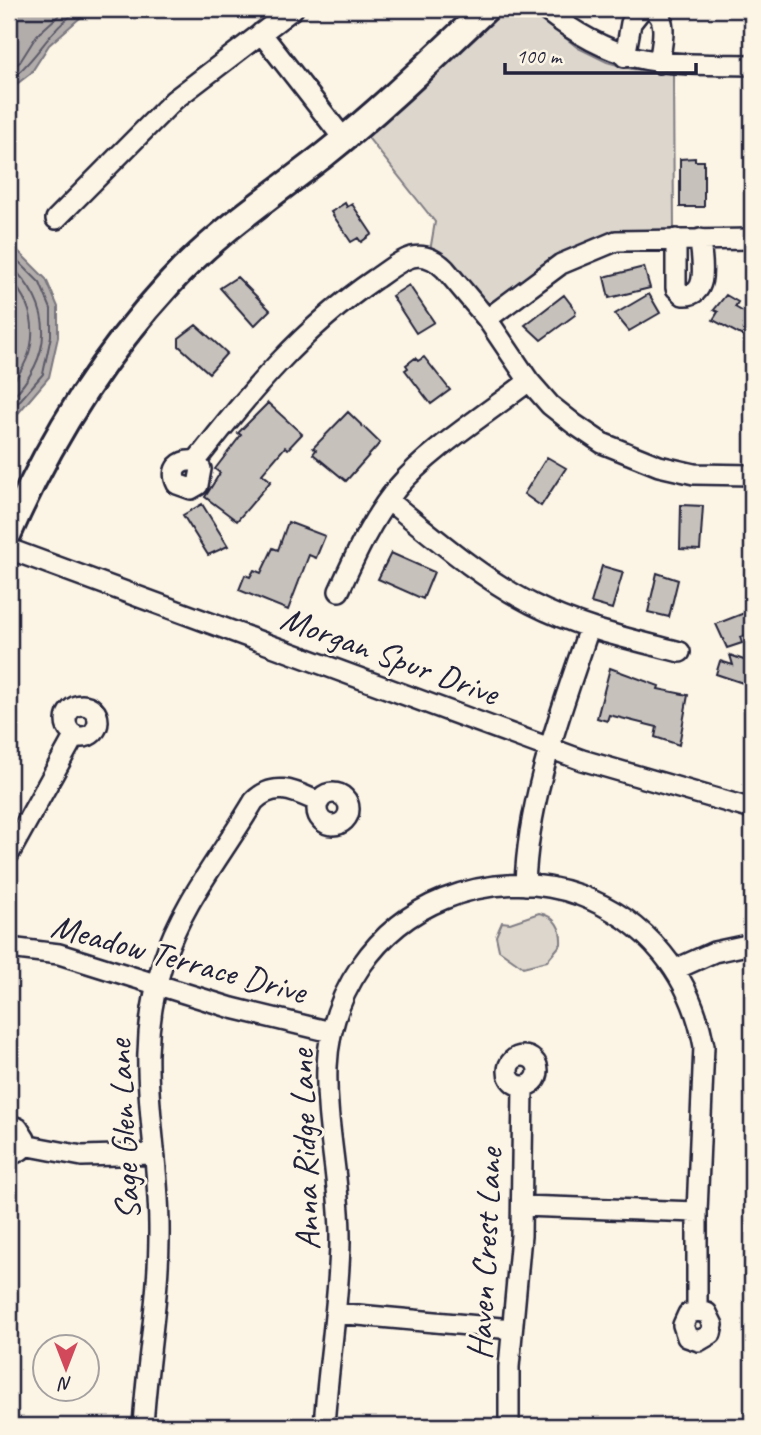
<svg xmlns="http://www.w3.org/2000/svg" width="761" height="1435" viewBox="0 0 761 1435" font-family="Caveat,sans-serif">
  <rect width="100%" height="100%" fill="#fcf5e5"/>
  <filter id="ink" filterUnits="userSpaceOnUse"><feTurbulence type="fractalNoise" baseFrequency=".0143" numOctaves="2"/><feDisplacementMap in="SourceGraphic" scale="14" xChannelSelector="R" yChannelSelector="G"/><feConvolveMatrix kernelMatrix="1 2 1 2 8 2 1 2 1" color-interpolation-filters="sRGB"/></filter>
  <g filter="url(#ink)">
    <path fill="#dcd6cc" stroke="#7f7c84" stroke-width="2" d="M501,9H529L578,48L607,62L632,69L673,73L674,232L633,233L492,304L484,305L430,251L435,222L366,135L459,53Z
      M539,913C555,916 562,928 561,944L547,961L523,967L499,950L496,936L502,922L510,923Z"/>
    <path fill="#b2adab" stroke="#78757e" stroke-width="2" d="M9,9H96L81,17L49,45L31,73L9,90Z
      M9,242L46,279L58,307V337L49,377L9,424Z"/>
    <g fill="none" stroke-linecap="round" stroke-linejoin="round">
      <path stroke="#5c5a68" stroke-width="2" d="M9,70L20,62L37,35L66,9
        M9,81C37,60 50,27 81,9
        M9,252L40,283L51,309V336L43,374L9,413
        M9,264C55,308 54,356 9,401
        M9,278C40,311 40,352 9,386"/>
    </g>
    <path fill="#c6c1bb" stroke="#22223b" stroke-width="2" d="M695,158V161H704V207H680V159Z
      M345,203L347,207L352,204L372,234L361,242L358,238L351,242L331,212Z
      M644,267L650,288L609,298L604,277Z
      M237,277L270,310L254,326L220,288Z
      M409,285L434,322L416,333L392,296Z
      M649,294L660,313L629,331L615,314Z
      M564,295L576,311L575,315L541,340L525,325Z
      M726,295L738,302L735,307L752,317V332L748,339L713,320L718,312L714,310Z
      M196,325L227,353L209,373L179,346V338Z
      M424,357L450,390L431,404L405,370L408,368L406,365L415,358L418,361Z
      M268,403L302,434L288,449L285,447L262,474L271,481L237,521L205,497L220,473L215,469L241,435L238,433Z
      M348,412L380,443L346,481L313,454L316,450L313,448Z
      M547,457L566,468L541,506L524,494Z
      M202,504L228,546L208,555L183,515Z
      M681,505L703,506L700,550L680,549Z
      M288,522L325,536L316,558L309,555L288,610L239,590L245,575L250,577L254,570L261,573L273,548L278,550Z
      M391,553L434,572L423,599L378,579Z
      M602,566L623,572L612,609L591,603Z
      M657,573L678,580L669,617L648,612Z
      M752,610V633L740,637L742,643L727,648L716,624Z
      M730,655L752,663V686L716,674L720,661L733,665Z
      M610,668L659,686L658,689L688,695L679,745L655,737L657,727L609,715L607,721L597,718Z"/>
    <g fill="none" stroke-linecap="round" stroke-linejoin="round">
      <defs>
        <path id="minor" d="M544,9C619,68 661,64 752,65
          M652,9C670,18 661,47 659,63
          M261,33L343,138
          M625,57L631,23L642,9
          M56,219L174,100L293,9
          M676,239V288L683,295C711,297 701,258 700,239
          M487,319L561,264L616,241L752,239
          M196,461L201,469L198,485L191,489L177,484C169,469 180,459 196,461C249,393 303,328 375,279C386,272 398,261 412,257C425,254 436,260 445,269L487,319L529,381L550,405L574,424L602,443L659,466L694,474L752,475
          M388,500C434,537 479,577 532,604C579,628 630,639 680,652
          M9,549L582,760L752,809
          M339,591C355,556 372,518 398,487C429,450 489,412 529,381
          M66 721a16 16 0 1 1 32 0a16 16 0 1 1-32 0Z
          M317 809a16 16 0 1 1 32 0a16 16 0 1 1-32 0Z
          M9,854L75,735
          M525,885C528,795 561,713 589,628
          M9,948L59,954L232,1008L331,1032
          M676,969L714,952L752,944
          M508 1071a15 15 0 1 1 30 0a15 15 0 1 1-30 0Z
          M9,1125L18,1128L25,1139L21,1150L9,1156
          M24,1145L82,1156L153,1154
          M522,1206L697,1212
          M336,1313L512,1329
          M143,1426C147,1359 160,1293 159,1225C158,1128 132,1061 163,962C182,902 223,854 254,801C275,780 296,792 319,802
          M324,1426C328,1365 339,1304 340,1242C341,1183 325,1125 327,1067C330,994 376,926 444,899C486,882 536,879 579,895C647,920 691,975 704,1046L697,1212V1311L688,1314L683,1325L687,1337L699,1341L711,1334L713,1325L707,1313L697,1311
          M509,1426V1367L521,1236L523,1086"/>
        <path id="major" d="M9,533C49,441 101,358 169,284C214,234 272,196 324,155C381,110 433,59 486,9"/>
      </defs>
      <use href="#minor" stroke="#22223b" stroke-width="24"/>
      <use href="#major" stroke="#22223b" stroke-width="30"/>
      <use href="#minor" stroke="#fcf5e5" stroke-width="19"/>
      <use href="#major" stroke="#fcf5e5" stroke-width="24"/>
    </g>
  </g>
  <g text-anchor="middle" stroke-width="6" stroke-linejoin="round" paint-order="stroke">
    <g font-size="35" fill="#22223b" stroke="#fcf5e5">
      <text transform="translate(390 655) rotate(20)" y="12">Morgan Spur Drive</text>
      <text transform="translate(179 958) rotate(15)" y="12">Meadow Terrace Drive</text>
      <text transform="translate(123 1130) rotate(-93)" y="12">Sage Glen Lane</text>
      <text transform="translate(304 1150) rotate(-92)" y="12">Anna Ridge Lane</text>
      <text transform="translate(484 1254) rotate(-87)" y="12">Haven Crest Lane</text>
    </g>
  </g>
  <rect width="761" height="1435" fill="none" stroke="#fcf5e5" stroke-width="35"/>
  <rect x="18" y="18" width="726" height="1400" fill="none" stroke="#22223b" stroke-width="2.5" filter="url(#ink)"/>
  <g transform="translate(66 1368) rotate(180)"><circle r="33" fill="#fcf5e5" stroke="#a5a1a1" stroke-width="2"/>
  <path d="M0-5L12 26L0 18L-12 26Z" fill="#d1495b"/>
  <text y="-10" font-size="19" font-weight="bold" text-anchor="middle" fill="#22223b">N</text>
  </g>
  <path d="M505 63v10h191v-10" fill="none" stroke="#22223b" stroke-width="3.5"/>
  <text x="516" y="63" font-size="21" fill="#22223b" stroke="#fcf5e5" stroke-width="5" paint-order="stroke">100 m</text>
</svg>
